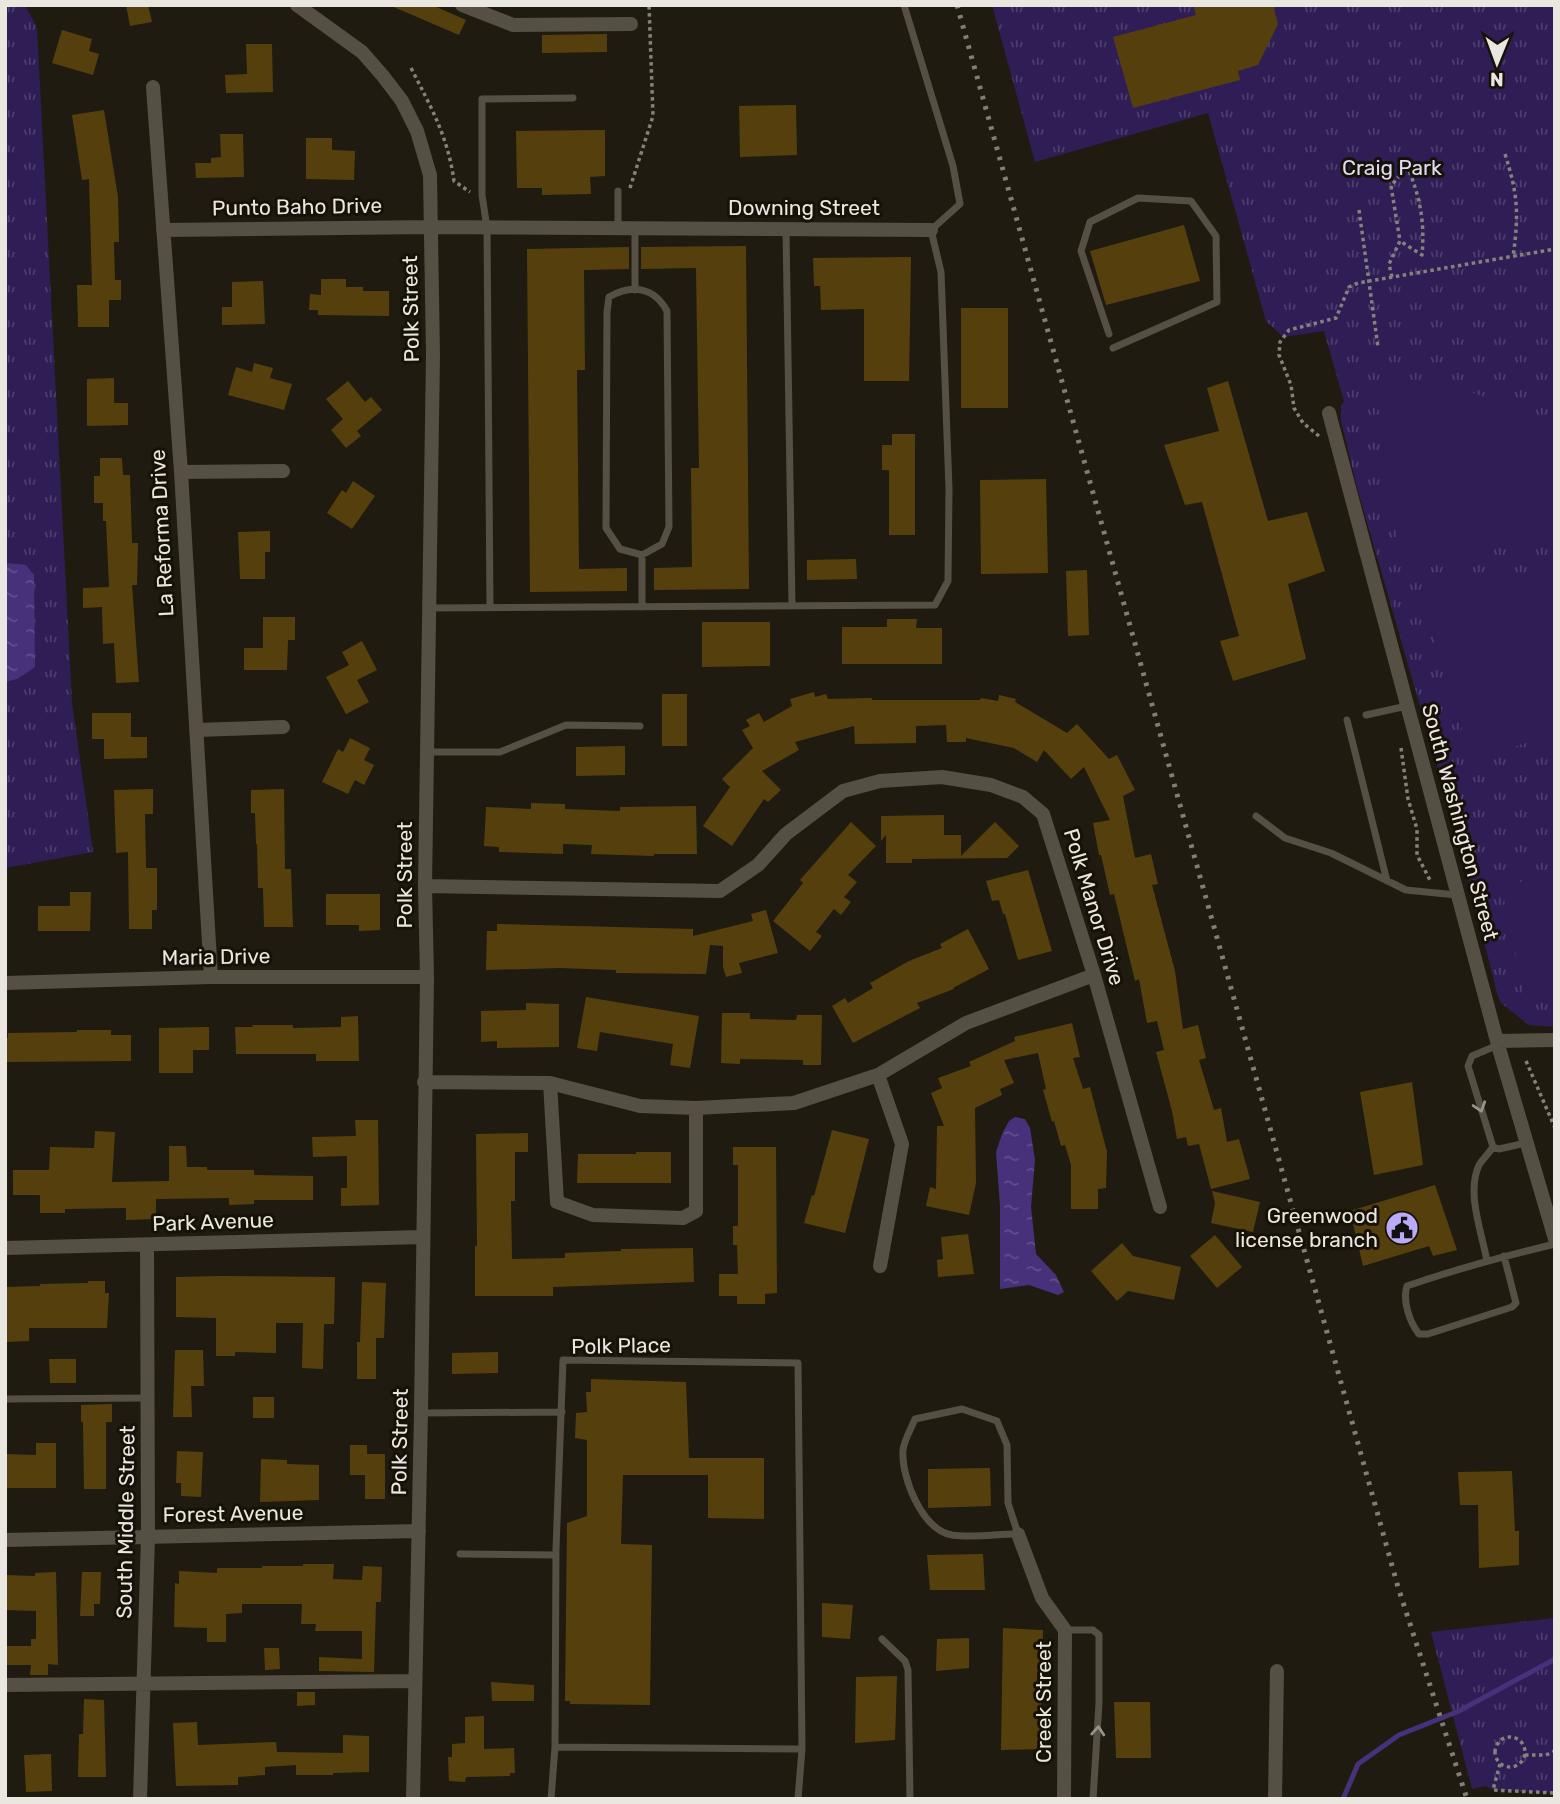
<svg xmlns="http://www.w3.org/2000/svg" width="1560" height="1804" viewBox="0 0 1560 1804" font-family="Rubik,sans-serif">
  <defs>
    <pattern id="grass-tufts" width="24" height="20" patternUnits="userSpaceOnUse" patternTransform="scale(1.75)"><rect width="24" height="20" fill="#2f1d56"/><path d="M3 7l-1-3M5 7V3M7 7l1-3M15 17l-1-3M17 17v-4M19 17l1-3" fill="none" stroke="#4d3e6e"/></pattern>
    <pattern id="water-ripples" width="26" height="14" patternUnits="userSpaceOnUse" patternTransform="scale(1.75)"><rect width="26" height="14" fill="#47317a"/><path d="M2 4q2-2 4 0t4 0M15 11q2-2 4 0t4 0" fill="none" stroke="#624f8d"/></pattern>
  </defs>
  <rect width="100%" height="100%" fill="#201b11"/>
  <path fill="url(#grass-tufts)" d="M5,5H25L37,28L72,703L93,852L5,868Z
    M992,5H1555V1027L1529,1025L1501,1003L1497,993L1458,837L1358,491L1341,421V406L1344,401L1324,331L1283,337L1266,321L1208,113L1035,162Z
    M1555,1618V1793L1493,1790L1486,1786L1472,1789L1431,1632Z"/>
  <path fill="#2f1d56" d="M1436,384C1475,390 1508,404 1537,433C1543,440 1550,447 1554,455C1559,467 1555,515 1555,531L1457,560L1451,552L1413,569L1398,557L1395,513L1389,511L1377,390Z
    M1504,574L1531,576L1555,582V734L1485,756L1466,744L1420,589Z
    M1532,881H1555V997L1535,1002L1524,994L1515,951L1508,944L1503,883Z"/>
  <path fill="url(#water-ripples)" d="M8,563L26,565L34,575L35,667L17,679L5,682V566Z
    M1015,1117L1025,1119L1030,1128L1035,1160L1031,1207L1036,1254L1056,1275L1064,1292L1058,1295L1029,1285L1000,1289V1206L996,1152L1002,1134L1009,1121Z"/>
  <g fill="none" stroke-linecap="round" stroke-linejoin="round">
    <path stroke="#47317a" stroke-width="5" d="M1343,1799L1358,1764L1399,1735L1459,1711L1555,1659"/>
  </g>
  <path fill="#55400d" d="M126,5H148L152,22L130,26Z
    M389,5H432L466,20L459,35Z
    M1193,5H1273L1278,24L1258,65L1238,71L1240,80L1133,108L1113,37L1196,15Z
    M62,30L92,39L89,51L99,54L93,75L52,63Z
    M607,34V52L542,53V35Z
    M246,44H272L273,92L226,93L225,75L247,74Z
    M796,105L797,155L740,157L739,106Z
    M104,110L118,197L119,242H114L115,280H121V300H109V327H78L77,285H92L89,179L82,180L72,115Z
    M605,130V176L590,177L591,194L542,195V188H517L516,131Z
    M220,134H243L244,177L196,178L195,163H211V158L221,157Z
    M306,138H332V150L355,151L354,180L306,179Z
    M1184,225L1200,281L1106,305L1090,251Z
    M746,246L749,589L654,590V568L692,567L691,468H699L696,268L641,269V247Z
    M629,247V269L584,270L585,370H577L579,569L627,568V591L530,592L527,249Z
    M911,257L909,381H864V309L821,310L820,286H814L813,258Z
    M321,279H346V287H363V291H389V316L318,315V310H309L310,294L321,295Z
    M263,281L265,324L222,325V307H232V282Z
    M961,308H1008V408H961Z
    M254,363L273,368L270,378L292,384L284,410L228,395L236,367L252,372Z
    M114,378V403H128V425L87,426V379Z
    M348,381L365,402L371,397L382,410L357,431L361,436L346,448L331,430L343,419L326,399Z
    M1228,381L1268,521L1307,512L1325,571L1288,584L1306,659L1233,681L1220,641L1239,636L1202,502L1185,505L1164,445L1219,431L1207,388Z
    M892,434H915V535H889V470H882V445H892Z
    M100,458H122L123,475H130L132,543H138L137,585H132L139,682L116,683L114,643L103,644L102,607L83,608V588L109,587L106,521H103V503H94V476H100Z
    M1046,479L1048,573L981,574L980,480Z
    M353,481L375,496L352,529L327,513L342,490L346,493Z
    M270,531V552H265V579H240L238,532Z
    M856,559L857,579L807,580V560Z
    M1087,570L1089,635L1068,636L1066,571Z
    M263,617H295V640H288L287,670H244V648H263Z
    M887,619H917L916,628H942V664H842V627H887Z
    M702,622H770V666L702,667Z
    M362,641L377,670L357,680L369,702L346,714L326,677L349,665L342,652Z
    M814,692L815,697L826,694L828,699L872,698V700H980L981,698L998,701L999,695L1016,699L1015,702L1067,733L1077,724L1109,759L1117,755L1135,790L1123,796L1135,858L1151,854L1158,884L1152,885L1175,971L1183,1029L1198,1025L1206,1058L1199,1060L1214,1110L1221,1108L1227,1142L1239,1139L1250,1179L1211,1189L1199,1144L1188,1146L1186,1137L1177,1139L1172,1111L1156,1052L1164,1050L1157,1021L1147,1023L1139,979L1135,981L1114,894L1110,895L1101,855H1099L1093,823L1110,820L1084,767L1071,779L1044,750L1037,762L1014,748L966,738V742H947L946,725L916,726V743L855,744L854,726L795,742L799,750L762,771L781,790L768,802L764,799L732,846L703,826L730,787L722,779L753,748L742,730L750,726L746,720L759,713L764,722L792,706L790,699Z
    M662,694H687V746H662Z
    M92,713H131V737H147V758L104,759V739H92Z
    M350,738L370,748L364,760L374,765L364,785L355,780L348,794L322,782L338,749L343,752Z
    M625,746V775L576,776V747Z
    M153,789V814H145L146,868H157V910H152V929H129L128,852L116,853L114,790Z
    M284,789L285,869H291L293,927H264L263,888H258L257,844H256L255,813H251V790Z
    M531,803L565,804V809L620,811V807L696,806L697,854H654V856L591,854L592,845L563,844V854L499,852V847L484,846L486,807L531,809Z
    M944,815V835H961V856L995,822L1019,846L1007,858L912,859V863H886V835L881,841V816Z
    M851,822L876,846L848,875L857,882L844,897L851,902L841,915L834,909L816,932L822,936L810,951L773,921L803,883L800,880Z
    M1028,870L1052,951L1018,960L1005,914H1003L999,900L992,901L986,881Z
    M70,892H91L90,931H38V906H70Z
    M326,894H380V930L359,931V925H326Z
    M766,910L778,953L739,963L742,973L726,977L723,967V946L710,945L706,974L616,973V970L560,968L486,970L487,931H497V924L693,929V936L753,921L751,914Z
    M968,929L989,969L953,988L954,989L917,1003L920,1008L853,1043L832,1006L845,998L848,1003L873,988L870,983L909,961L942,948L940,944Z
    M586,997L699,1016L690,1068L670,1065L673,1044L600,1032L597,1051L577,1048Z
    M526,1003L559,1004V1047L497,1048V1041L481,1042V1011L526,1010Z
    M722,1013H750V1019L796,1020L797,1015H822L821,1065H803V1060L740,1059V1064L721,1063Z
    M358,1016L359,1061H316V1054H236L235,1027H253L252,1025H293V1028L341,1027V1017Z
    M1072,1023L1080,1057L1073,1058L1083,1089L1090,1087L1107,1152L1106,1188L1098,1189V1209H1071V1165L1065,1145L1061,1146L1054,1121L1052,1122L1043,1090L1046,1089L1038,1053L1004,1060L1014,1083L1000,1089L1002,1095L975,1108L976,1183L969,1215L926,1206L930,1187L936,1189L937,1126H944L931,1093L942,1088L938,1078L971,1066L969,1062L1015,1041L1014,1037Z
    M209,1027V1050H193V1073H159V1028Z
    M77,1030H111V1035H131V1061L5,1062V1038H8V1033L77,1032Z
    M1412,1082L1423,1165L1374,1175L1360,1092Z
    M355,1120H378L379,1205L341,1206V1188H347V1156L313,1157L312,1137L356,1136Z
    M832,1130L869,1139L845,1233L804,1223L812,1195L814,1196Z
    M95,1131L115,1132L112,1182L169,1181V1146H186L187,1167H207V1170H254V1175L313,1176V1200H254V1204L229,1205V1198L156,1199V1219L126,1220V1208L65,1209V1213H40V1195H13V1170H49L50,1147L94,1148Z
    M528,1133V1152H515V1201H511L512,1259L565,1258V1253L621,1251V1249L693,1248L694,1282L553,1287V1296H475V1246H477L476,1134Z
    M733,1147H776L777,1293L765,1294V1304H737V1296H719V1274H738L737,1245H733V1226H738V1165H733Z
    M636,1152H671V1183H577L578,1154H636Z
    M1435,1185L1457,1250L1433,1256L1429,1246L1363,1266L1350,1211Z
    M1212,1191L1260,1202L1253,1232L1211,1223L1215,1203Z
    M968,1234L974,1274L938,1277L937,1260L943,1259L941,1237Z
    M1215,1235L1242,1267L1217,1288L1190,1256Z
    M1122,1243L1133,1256L1181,1267L1174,1300L1128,1291L1117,1301L1091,1271Z
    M221,1276L335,1277L334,1324H324L323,1369L302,1368L303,1323H276V1353L235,1352V1356H216V1318L176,1317V1277Z
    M88,1281H105V1293H109L107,1328H29V1341L5,1342V1287L40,1286V1284L88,1283Z
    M362,1282L386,1283L384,1338H376V1379H357V1342H360Z
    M175,1350H203L204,1386H191L192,1417H173Z
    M498,1352V1373L452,1374V1353Z
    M49,1359H76V1383H50Z
    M591,1379L686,1382L689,1458H764V1519L708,1518V1475H623L621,1544L652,1545L650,1705L570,1704V1701H565L567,1523L587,1516V1440L575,1438L576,1413L587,1412L586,1392H591Z
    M253,1397H274V1418H253Z
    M112,1404V1422H106V1489H84L83,1422H81V1405Z
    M36,1443H56V1488H5V1454L36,1455Z
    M350,1445H367V1454H385V1499H365V1475H350Z
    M177,1451L203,1452L201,1497L181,1496V1483H176Z
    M261,1459L287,1460V1464L319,1465V1500L260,1502Z
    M990,1468L991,1506L928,1508V1469Z
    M1512,1471L1515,1531H1519V1565L1479,1568L1478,1505H1460L1458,1472Z
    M983,1554L985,1590H930L927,1555Z
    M303,1564H334L333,1579L362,1580L363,1566L382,1567L381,1602H376L374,1672L319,1671V1657L362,1659V1631H315L316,1624H301L302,1604H242V1613L226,1614V1642H207V1628L174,1627L175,1583L179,1584V1571L217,1573V1568H262V1566H303Z
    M56,1572L58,1665L48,1664V1675H30L31,1665H5V1646H31V1639H36V1611L5,1610V1575L35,1576V1573Z
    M82,1572H101L100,1604H94V1616H80Z
    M822,1603L853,1605L850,1639L822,1637Z
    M1003,1628L1043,1630L1041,1749L1001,1750Z
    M969,1638V1668L936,1671L937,1639Z
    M264,1648H279L280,1669L265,1670Z
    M897,1676L895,1740L855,1743L856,1677Z
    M491,1682L534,1685V1701H492Z
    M297,1692H315V1705L297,1706Z
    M84,1699L104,1700L106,1777H78L79,1734H83Z
    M1114,1702H1150L1151,1758H1116Z
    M484,1716V1749L514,1748L515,1773H510V1776L466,1777L465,1782L449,1781L448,1757H452V1744L465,1743V1717Z
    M197,1722L198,1745L276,1742L277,1752L343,1753V1735L369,1736V1772L333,1773V1775H296V1765L265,1767V1775L238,1777V1785L176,1786L173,1723Z
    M51,1754L52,1791L26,1792L24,1755Z"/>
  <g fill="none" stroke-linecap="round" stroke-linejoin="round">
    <path stroke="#868279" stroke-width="3.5" stroke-dasharray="3.5 3.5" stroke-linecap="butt" d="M411,68C431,107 448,137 454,181L470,192
      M1505,154C1518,195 1519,214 1513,257
      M630,188L653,116L649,5
      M1359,210L1378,347
      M1392,277L1389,264L1400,241L1391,186L1407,166C1420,196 1425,222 1422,255L1400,241
      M1319,436L1303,423L1294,408L1291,385L1279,355L1280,342L1289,330L1336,318L1349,287L1358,283L1555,249
      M1401,748L1408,799L1417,829V855L1431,882
      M1526,1061L1555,1128
      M1495 1752a15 15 0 1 1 30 0a15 15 0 1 1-30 0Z
      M1525,1755H1546L1555,1751
      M1500,1764L1493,1790L1555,1793"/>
    <path stroke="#554f44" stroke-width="7" d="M618,191V229
      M635,229V290
      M786,229L792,606
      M1109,334L1081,251L1090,222L1138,198L1191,201L1216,236L1217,302L1113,348
      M642,555L620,549L606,528L607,312L609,297C632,284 654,287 667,311L669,527L662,544L642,555V607
      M490,607L487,228L482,195V99L573,98
      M430,608L935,605L948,581L949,489L941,272L931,230L960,204L953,166L904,5
      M1366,715L1407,706
      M1347,720L1387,881
      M427,752H500L566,725L640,726
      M1256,816L1285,838L1331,853L1406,890L1457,895
      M1493,1147L1468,1066L1472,1056L1498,1045
      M1493,1147L1499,1149L1526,1143
      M1504,1256L1516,1303L1512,1307L1428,1334H1419C1410,1323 1402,1300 1407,1286C1456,1269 1505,1256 1555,1244
      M1487,1261C1482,1233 1466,1193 1479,1165C1483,1159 1489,1153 1493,1147
      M5,1399L147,1398
      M962,1409L997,1421L1007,1445L1008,1503L1018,1534C996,1534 973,1538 952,1535C922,1530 901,1477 903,1450C904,1440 911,1429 915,1419Z
      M421,1413L562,1412
      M460,1554L556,1555
      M1065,1630H1093L1099,1635V1703L1093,1799
      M882,1639L905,1661L908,1670L910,1799
      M555,1747L802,1749
      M551,1799L555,1747L556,1549L563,1360L798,1363L802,1749L798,1799"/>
    <path stroke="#554f44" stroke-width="14" d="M297,5L362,52L383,76L402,101L417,131L430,175L433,355L425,886L427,977L421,1413L413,1799
      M462,5L513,25L631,24
      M153,87L181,472L211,977
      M163,230L431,227L931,230
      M1329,413L1498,1045L1555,1239
      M181,472L283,471
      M196,730L283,727
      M425,886L720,891L758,865L786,834L843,791L880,781L942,777L991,785L1023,797L1043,814L1094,975L1160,1207
      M5,983L211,977H427
      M1497,1041L1555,1040
      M878,1075L902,1144L880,1266
      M424,1082L550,1083L640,1106L696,1108L794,1103L878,1075L966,1023L1094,975
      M550,1083L557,1202L593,1215L683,1218L696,1211V1108
      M5,1248L422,1237
      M1018,1534L1042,1598L1065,1630L1064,1799
      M5,1540L419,1531
      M5,1685L415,1681
      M140,1799L148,1536L147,1245
      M1275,1799L1277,1671"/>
    <path stroke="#827e76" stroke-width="5" stroke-dasharray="3.5 7" stroke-linecap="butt" d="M957,5L1398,1587L1467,1799"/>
  </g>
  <defs><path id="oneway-chevron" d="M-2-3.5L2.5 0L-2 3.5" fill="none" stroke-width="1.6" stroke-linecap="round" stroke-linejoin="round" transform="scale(1.75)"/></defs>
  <g stroke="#98938a">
    <use href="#oneway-chevron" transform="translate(1480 1107) rotate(72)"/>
    <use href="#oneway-chevron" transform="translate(1098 1731) rotate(-86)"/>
  </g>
  <defs>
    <symbol id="civic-disc" viewBox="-11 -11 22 22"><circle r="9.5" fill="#bbaaf6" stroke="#171208"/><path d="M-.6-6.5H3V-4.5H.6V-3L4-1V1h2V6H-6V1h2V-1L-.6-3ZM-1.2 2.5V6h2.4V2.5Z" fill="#111"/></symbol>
  </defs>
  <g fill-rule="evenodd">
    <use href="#civic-disc" x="1383" y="1209" width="38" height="38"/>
  </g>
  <g text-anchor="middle" stroke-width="6" stroke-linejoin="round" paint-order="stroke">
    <g font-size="21" fill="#e0dcf2" stroke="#171208">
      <text x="1392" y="175">Craig Park</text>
    </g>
    <g font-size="21" fill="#eae7e0" stroke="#171208">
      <text transform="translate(297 207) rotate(-1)" y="7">Punto Baho Drive</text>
      <text x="804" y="215">Downing Street</text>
      <text transform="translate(411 309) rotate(-91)" y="7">Polk Street</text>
      <text transform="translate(162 533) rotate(-93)" y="7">La Reforma Drive</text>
      <text transform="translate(1460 822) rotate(75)" y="7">South Washington Street</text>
      <text transform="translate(405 875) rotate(-90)" y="7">Polk Street</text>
      <text transform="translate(1094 907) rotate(73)" y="7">Polk Manor Drive</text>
      <text transform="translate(216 957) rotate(-1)" y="7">Maria Drive</text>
      <text transform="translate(213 1222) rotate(-2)" y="7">Park Avenue</text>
      <text transform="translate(621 1346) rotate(-1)" y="7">Polk Place</text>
      <text transform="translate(400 1442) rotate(-89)" y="7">Polk Street</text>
      <text transform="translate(233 1514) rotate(-1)" y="7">Forest Avenue</text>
      <text transform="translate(126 1522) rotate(-89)" y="7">South Middle Street</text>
      <text transform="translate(1044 1702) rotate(-90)" y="7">Creek Street</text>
    </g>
    <g font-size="21" fill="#eae7e0" stroke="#171208" text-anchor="end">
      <text x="1378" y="1223">Greenwood<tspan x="1378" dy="24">license branch</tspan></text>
    </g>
  </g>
  <rect width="1560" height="1804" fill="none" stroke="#eae7e0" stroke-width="14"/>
  <g transform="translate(1497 63) rotate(181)" stroke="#171208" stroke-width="5" paint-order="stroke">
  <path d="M0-5L12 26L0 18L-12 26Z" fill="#eae7e0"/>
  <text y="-10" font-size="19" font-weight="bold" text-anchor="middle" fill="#eae7e0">N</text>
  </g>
</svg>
